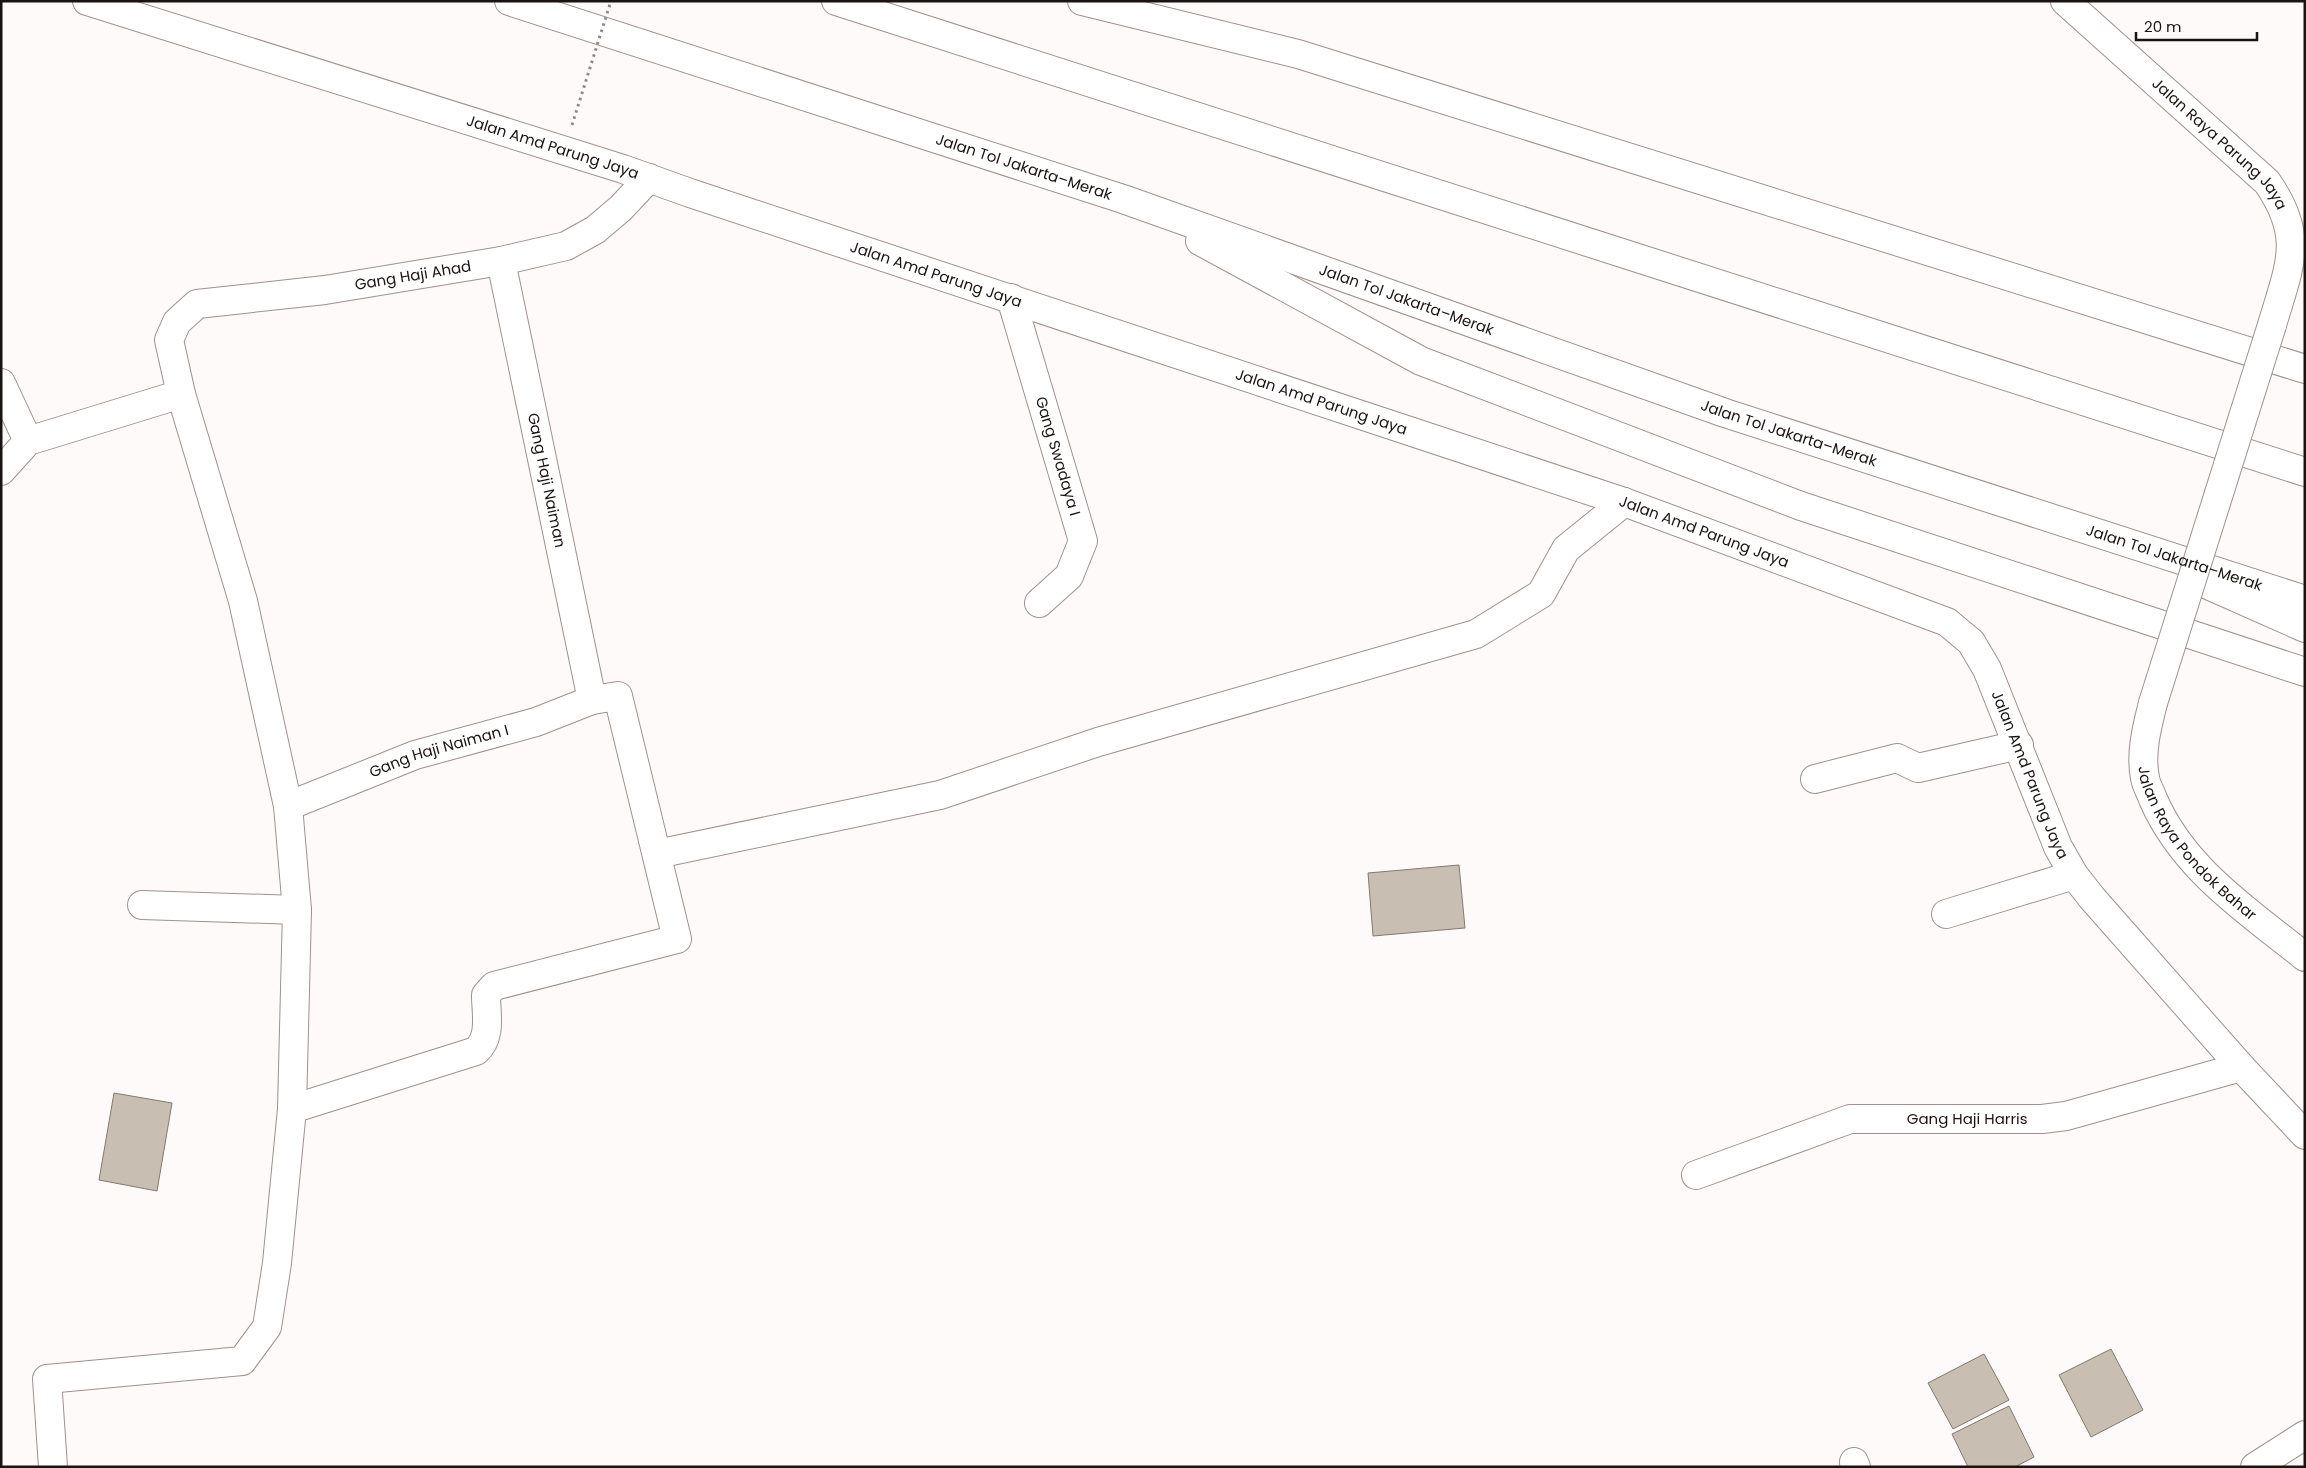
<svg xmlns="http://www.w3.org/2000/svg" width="2306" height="1468" viewBox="0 0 2306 1468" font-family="Poppins,sans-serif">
  <rect width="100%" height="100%" fill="#fdfaf9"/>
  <path fill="#c8bfb2" stroke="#827a6e" d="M1459,865L1465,928L1373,936L1368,873Z
    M114,1093L172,1103L157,1191L99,1180Z
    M2111,1349L2143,1410L2091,1437L2059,1375Z
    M1984,1354L2009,1400L1953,1429L1928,1383Z
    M2009,1406L2034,1457L2015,1467H1968L1952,1434Z"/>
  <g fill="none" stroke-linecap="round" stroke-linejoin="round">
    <defs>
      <g id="minor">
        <path id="s1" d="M87,1L623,169L690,193L1624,502L1947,622L1971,642L1987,669L2058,847L2074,875L2092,898L2241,1067L2305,1135"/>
        <path id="s2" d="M501,261L592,700"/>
        <path id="s3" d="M1011,298L1083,541L1069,576L1039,603"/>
        <path d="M1,383L28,441"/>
        <path d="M1,471L28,441L181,394"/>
        <path d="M1815,779L1897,758L1918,768L2019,745"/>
        <path id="s4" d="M288,806L415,755L536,722L592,700L618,696L677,939L494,986L486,995C486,1014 492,1037 476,1051L292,1109"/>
        <path d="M657,854L940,795L1098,742L1476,634L1541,594L1566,549L1624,502"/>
        <path d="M142,905L297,910"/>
        <path d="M1946,914L2074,875"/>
        <path id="s5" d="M1696,1175L1850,1119H2042L2066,1116L2241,1067"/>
        <path d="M1854,1462L1856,1467"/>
        <path id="s6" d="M53,1467L47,1379L242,1361L267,1327L277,1263L292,1109L297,910L288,806L243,601L181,394L169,340L177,322L197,304L325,290L501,261L566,246L595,230L621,208L649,178"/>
        <path d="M2255,1467L2305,1435"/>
      </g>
      <g id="tertiary">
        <path id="s7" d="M2065,1L2267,182C2306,238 2289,266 2272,325"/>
        <path id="s8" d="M2153,703C2147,727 2140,753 2145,778C2146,785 2151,793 2153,799C2183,869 2248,911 2305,957"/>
      </g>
      <g id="motorway">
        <path id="s9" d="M509,1L1123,199L1725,413L2305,600"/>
        <path d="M836,1L2305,472"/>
        <path d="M1082,1L1298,54L2305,369"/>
        <path d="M1200,241L1421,361L1801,506L2305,672"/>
        <path d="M2208,585L2305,628"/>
      </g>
    </defs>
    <use href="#minor" stroke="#a0918b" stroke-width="30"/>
    <use href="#tertiary" stroke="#a0918b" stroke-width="30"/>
    <use href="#motorway" stroke="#a0918b" stroke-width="30"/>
    <use href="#minor" stroke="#fff" stroke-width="28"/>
    <use href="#tertiary" stroke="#fff" stroke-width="28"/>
    <use href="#motorway" stroke="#fff" stroke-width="28"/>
    <defs>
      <path id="tertiary-bridge" d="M2153,703L2272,325"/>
    </defs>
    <use href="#tertiary-bridge" stroke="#a0918b" stroke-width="30" stroke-linecap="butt"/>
    <path stroke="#8e8988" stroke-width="3" stroke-dasharray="2.5 4" stroke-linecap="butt" d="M572,125L611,1"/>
    <use href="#tertiary-bridge" stroke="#fff" stroke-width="28"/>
  </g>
  <g text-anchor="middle" stroke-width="4.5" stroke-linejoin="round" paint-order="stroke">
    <g font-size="15" fill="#191311" stroke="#fdfaf9">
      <text dy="5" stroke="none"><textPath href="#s7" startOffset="211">Jalan Raya Parung Jaya</textPath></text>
      <text dy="5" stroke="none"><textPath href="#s1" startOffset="488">Jalan Amd Parung Jaya</textPath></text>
      <text dy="5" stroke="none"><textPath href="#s9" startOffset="541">Jalan Tol Jakarta–Merak</textPath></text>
      <text dy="5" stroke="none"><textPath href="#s1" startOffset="892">Jalan Amd Parung Jaya</textPath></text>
      <text dy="5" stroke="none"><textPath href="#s6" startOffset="1595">Gang Haji Ahad</textPath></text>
      <text dy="5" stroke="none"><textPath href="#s9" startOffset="946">Jalan Tol Jakarta–Merak</textPath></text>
      <text dy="5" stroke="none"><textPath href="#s1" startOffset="1298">Jalan Amd Parung Jaya</textPath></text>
      <text dy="5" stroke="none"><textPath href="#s9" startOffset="1351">Jalan Tol Jakarta–Merak</textPath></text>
      <text dy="5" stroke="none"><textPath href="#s3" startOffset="165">Gang Swadaya I</textPath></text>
      <text dy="5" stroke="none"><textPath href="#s2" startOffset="224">Gang Haji Naiman</textPath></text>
      <text dy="5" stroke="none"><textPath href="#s1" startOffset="1702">Jalan Amd Parung Jaya</textPath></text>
      <text dy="5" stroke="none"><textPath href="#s9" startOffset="1756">Jalan Tol Jakarta–Merak</textPath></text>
      <text dy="5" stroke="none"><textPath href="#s4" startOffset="161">Gang Haji Naiman I</textPath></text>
      <text dy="5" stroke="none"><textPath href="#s1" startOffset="2138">Jalan Amd Parung Jaya</textPath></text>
      <text dy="5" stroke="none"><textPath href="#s8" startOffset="160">Jalan Raya Pondok Bahar</textPath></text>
      <text dy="5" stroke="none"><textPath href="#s5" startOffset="281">Gang Haji Harris</textPath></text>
    </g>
  </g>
  <rect width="2306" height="1468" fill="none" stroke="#191311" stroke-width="5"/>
  <path d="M2136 32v8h121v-8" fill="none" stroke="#191311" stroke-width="2.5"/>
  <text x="2144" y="32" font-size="15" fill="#191311" stroke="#fdfaf9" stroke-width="4" paint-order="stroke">20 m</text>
</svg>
